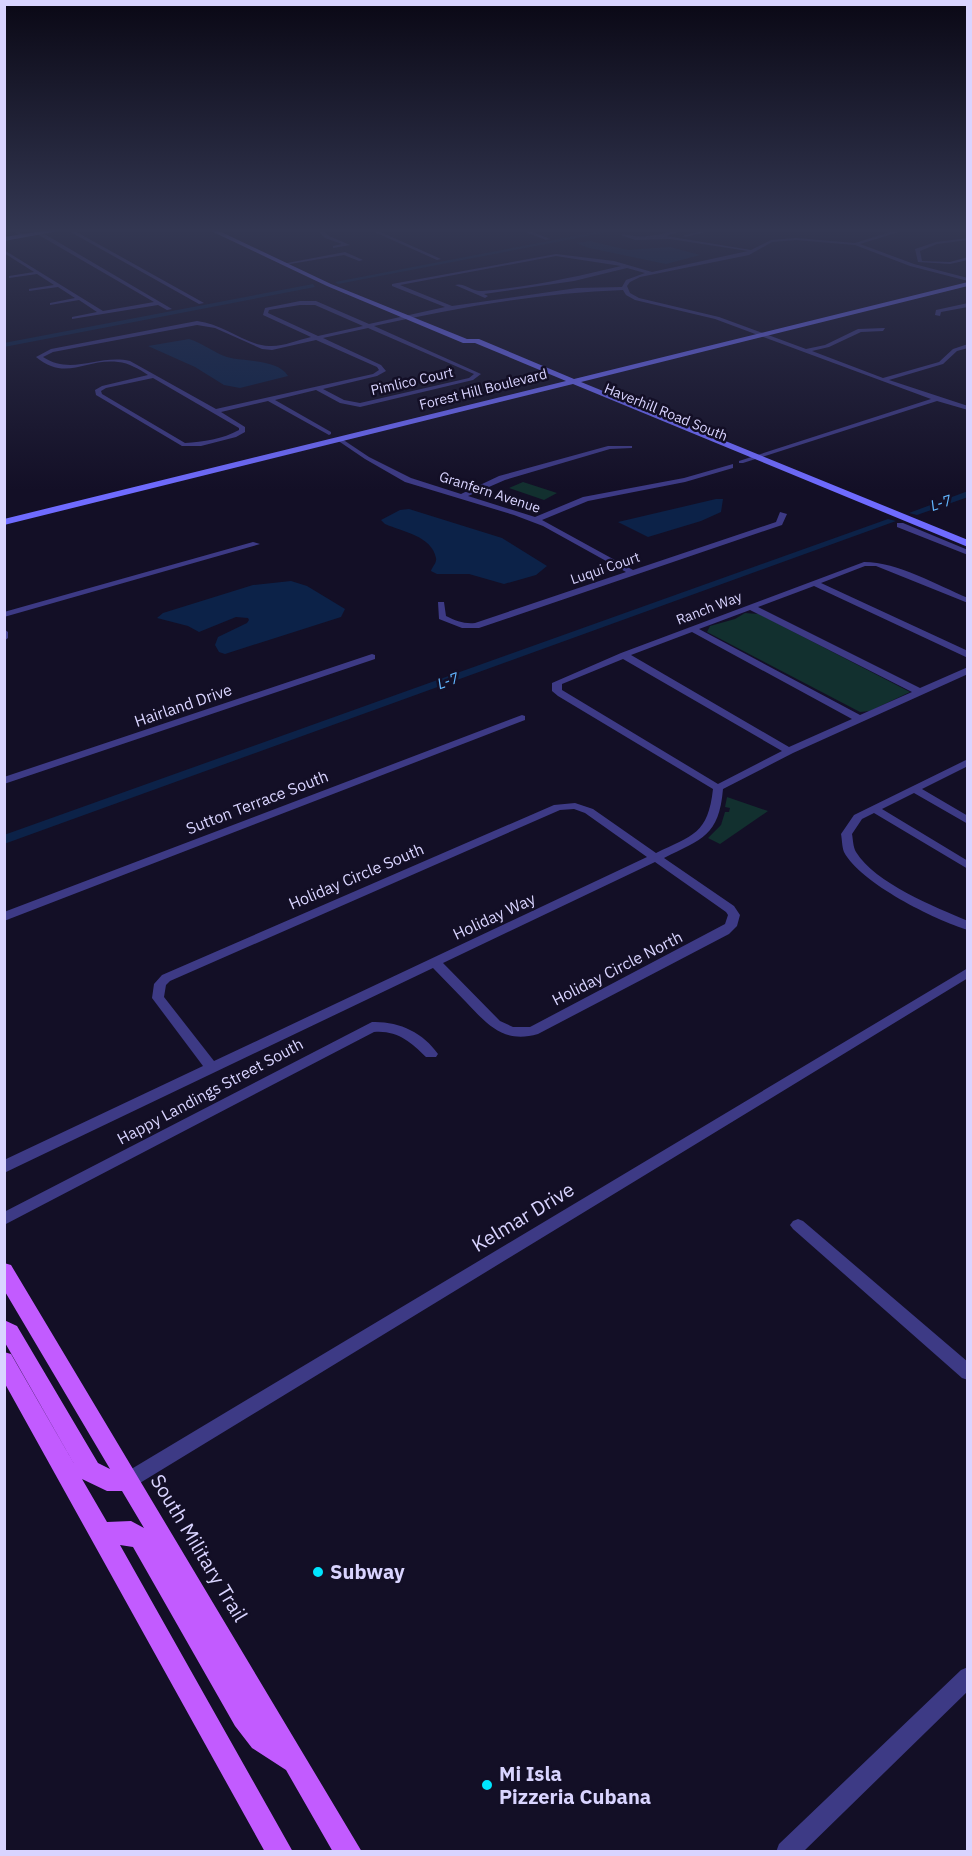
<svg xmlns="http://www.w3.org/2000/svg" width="972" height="1856" viewBox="0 0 972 1856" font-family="'IBM Plex Sans',sans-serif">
  <rect width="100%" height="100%" fill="#130f26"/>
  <path fill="#12302f" d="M523,482L557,493L544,500L509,488Z
    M745,613L759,614L910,692L870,711L860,712L707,632L710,626L735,619Z
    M727,797L768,811L720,844L708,838L721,825L725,812H729L730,808L725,807Z"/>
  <path fill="#0c2248" d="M590,241L628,250L670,247L700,255L666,264L589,248L576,243Z
    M189,339C203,343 214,353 227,357C245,362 278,359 288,376L240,388L224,385L195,367L148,346Z
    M716,499H723L721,512L701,521L648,537L618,522Z
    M409,509L502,538L547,566L536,575L504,584L469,574H437L431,571C432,567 437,563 436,558C432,536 403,532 385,524L381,520L400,510Z
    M291,581L307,586L345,609L341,617L225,654L219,652L215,645L218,637L247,623L249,620L248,618L236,617L199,632L188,626L157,618L163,613L253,585Z"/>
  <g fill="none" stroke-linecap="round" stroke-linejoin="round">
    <path fill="#0c2248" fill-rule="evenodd" d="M606,230H619L338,284L335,282Z
      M313,284L315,287L4,347V343Z
      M968,491V497L917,515L909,513Z
      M888,519L896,521L4,844V835Z"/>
    <path fill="#3d3a85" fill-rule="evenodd" d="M12,230H17L25,236L21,237Z
      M67,230H73L204,303L199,304Z
      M317,230H322L329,236L350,245L333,248V246L342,244L325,238Z
      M370,230H376L441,259L437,260Z
      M521,230H528L550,239L546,240Z
      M677,230H685L666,236L751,250L771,240L796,238L855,243L897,230H905L860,244L914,264L968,278V281L910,266L855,245L796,240L772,242L749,255L640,277L630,282L627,286L630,293L639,298L719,317L806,349L825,345L858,329L885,328L883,331L861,332L829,347L812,351L883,378L939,362L953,349L968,344V348L957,351L943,364L889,380L968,406V410L937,401L743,463H739V461L931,399L715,319L635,300L626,295L623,290C539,293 456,308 374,326L481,374L473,380L360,407L340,403L316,390L275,400L331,432V434L329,435L268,401L221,412L245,427V432L236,437L201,446H182L96,395L95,390L102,386L148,375C139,369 129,363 118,362C86,358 66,382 36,357L51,349L197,321C224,324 245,345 269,346C282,347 298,340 311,337L263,315L265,308L300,301H316L369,324L445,307L392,286V284L556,254L614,261L652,272L748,251L670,239L635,240L621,235L623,234C642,239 658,235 677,230ZM556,256L621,266C576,277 529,287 482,291C472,292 464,282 455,285L485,298L488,296L484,294L574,281L627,268L645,273L626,280L622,287L577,288L452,306L400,285ZM300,305H315L363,326L318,336L268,313L269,310ZM197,325L215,328L262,349L272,350L316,340L377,367L379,370L373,374L216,409L130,361C98,354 72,376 43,357L53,352ZM368,328L474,374L469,378L360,403L344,400L323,389L377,376L386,371L381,365L323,338ZM153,378L239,428V430C223,439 203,442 185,443L102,394L101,391L106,388Z
      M705,230H714L685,237L683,236Z
      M37,232H41L172,309L167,310L158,305L72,319V317L97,312L79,300L50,305V303L75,298L58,287L29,291V289L54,285L37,274L9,278V276L34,272L4,253V250L103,311L154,302L37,234Z
      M968,238V240L937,244L920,251L922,261L950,262L968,257V260L950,264L918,262L915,249L936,242Z
      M345,252L363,260L359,261L344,255L284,265L282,264Z
      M968,303V307L941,312L940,316L935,315L936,310Z
      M339,437L369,457L411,478L461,494L499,476L608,446H632V448L610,449L505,480L468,496L535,517L583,497L684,478L733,464V468L685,482L588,501L542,520L633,570L776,522L780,512L787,514L782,525L479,628H462L439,619L438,602H444L446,616C456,621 464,624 475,623L626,572L543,526L514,515L405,482L365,459L337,440V438Z
      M897,523H903L968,550V555L897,527Z
      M253,542L260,544L4,617V612Z
      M864,562C898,562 937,585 968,598V603L876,566H865L821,583L968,651V658L814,586L758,607L920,688L968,667V674L793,753L723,789C719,836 702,839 664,858L734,906L740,915L737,926L729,934L538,1034C503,1044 487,1024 466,1002C455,991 444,979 433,968L4,1173V1160L203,1066L152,998L154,984L162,975L554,805L575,803L593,809L656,853C693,835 708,834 713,789L558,696L552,691V683L621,653ZM750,610L912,692L860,715L699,629ZM692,632L852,719L789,747L631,655ZM623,659L782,751L718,784L562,690V684ZM574,809L585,813L647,857L214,1061L164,997L166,985L170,981L560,810ZM655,862L726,912L728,915L725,924L530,1027H513L500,1021L443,963Z
      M4,629L8,632V638L4,641Z
      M372,654L375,655V659L4,784V777Z
      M522,715L525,716V720L4,921V912Z
      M968,759V766L922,789L968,816V824L914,793L882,809L968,861V869L874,813L862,819L852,834C853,839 853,847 856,852C875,883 935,907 968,921V930C935,920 860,883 844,852C842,847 842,839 841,834L854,815Z
      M968,968V978L135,1486L129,1489L123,1486L120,1480L123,1474Z
      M372,1022C398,1021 423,1032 438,1054L436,1057H426C411,1042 397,1030 374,1032L4,1225V1212Z
      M798,1219L803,1221L968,1362V1380L962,1378L793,1229L790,1225L793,1221Z
      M968,1667V1691L803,1852H776L779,1844L961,1670Z"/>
    <path fill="#6f6bff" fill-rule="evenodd" d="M49,230H64L4,241V237Z
      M209,230H217L331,284L467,339H479L574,379L968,282V286L581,382L968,540V547L573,384L4,525V519L566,381L475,343H463L327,286Z"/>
    <path fill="#c25bff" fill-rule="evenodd" d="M4,1263L11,1265L362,1852H333L286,1770L252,1748L235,1726L133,1547L120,1545L293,1852H265L4,1382V1352L11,1354L77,1469L4,1341V1320L17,1326L98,1463L110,1469L4,1290ZM82,1479L107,1491H122L144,1528L131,1521L107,1522Z"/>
  </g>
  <linearGradient id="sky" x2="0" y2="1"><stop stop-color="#0a0815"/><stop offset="0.47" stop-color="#333752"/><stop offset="1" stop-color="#333752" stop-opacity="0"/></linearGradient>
  <rect width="972" height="490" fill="url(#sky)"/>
  <g fill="#00e5ff" stroke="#130f26" stroke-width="2">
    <circle cx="318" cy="1572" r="6"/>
    <circle cx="487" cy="1785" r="6"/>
  </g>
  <g text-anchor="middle" stroke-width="5" stroke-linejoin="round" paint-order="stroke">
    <g font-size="14" fill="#d9d4ff" stroke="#130f26">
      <text transform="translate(412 381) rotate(-13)" y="5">Pimlico Court</text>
      <text transform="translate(483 389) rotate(-14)" y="5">Forest Hill Boulevard</text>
      <text transform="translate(666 412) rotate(22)" y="5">Haverhill Road South</text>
      <text transform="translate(490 492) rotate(18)" y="5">Granfern Avenue</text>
      <text transform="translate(605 568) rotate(-19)" y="5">Luqui Court</text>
      <text transform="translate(709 608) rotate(-21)" y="5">Ranch Way</text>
    </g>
    <g font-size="15" font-style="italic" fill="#62b6ff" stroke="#130f26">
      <text transform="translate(941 503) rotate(-19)" y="5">L-7</text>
      <text transform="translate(448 681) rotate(-20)" y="5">L-7</text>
    </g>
    <g font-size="16" fill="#d9d4ff" stroke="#130f26">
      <text transform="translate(183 705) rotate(-19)" y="6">Hairland Drive</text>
      <text transform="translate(257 802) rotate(-21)" y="6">Sutton Terrace South</text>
      <text transform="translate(356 876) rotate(-23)" y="6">Holiday Circle South</text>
      <text transform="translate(494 916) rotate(-25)" y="6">Holiday Way</text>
      <text transform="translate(617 968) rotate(-27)" y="6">Holiday Circle North</text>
      <text transform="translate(210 1091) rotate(-28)" y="6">Happy Landings Street South</text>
    </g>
    <g font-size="20" fill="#d9d4ff" stroke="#130f26">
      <text transform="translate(523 1217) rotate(-31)" y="7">Kelmar Drive</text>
      <text transform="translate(199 1548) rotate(59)" y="7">South Military Trail</text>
    </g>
    <g font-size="20" font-weight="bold" fill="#d9d4ff" stroke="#130f26" text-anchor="start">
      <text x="330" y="1579">Subway</text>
      <text x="499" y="1781">Mi Isla<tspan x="499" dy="23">Pizzeria Cubana</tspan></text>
    </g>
  </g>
  <rect width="972" height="1856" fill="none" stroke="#d9d4ff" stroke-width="12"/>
</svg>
